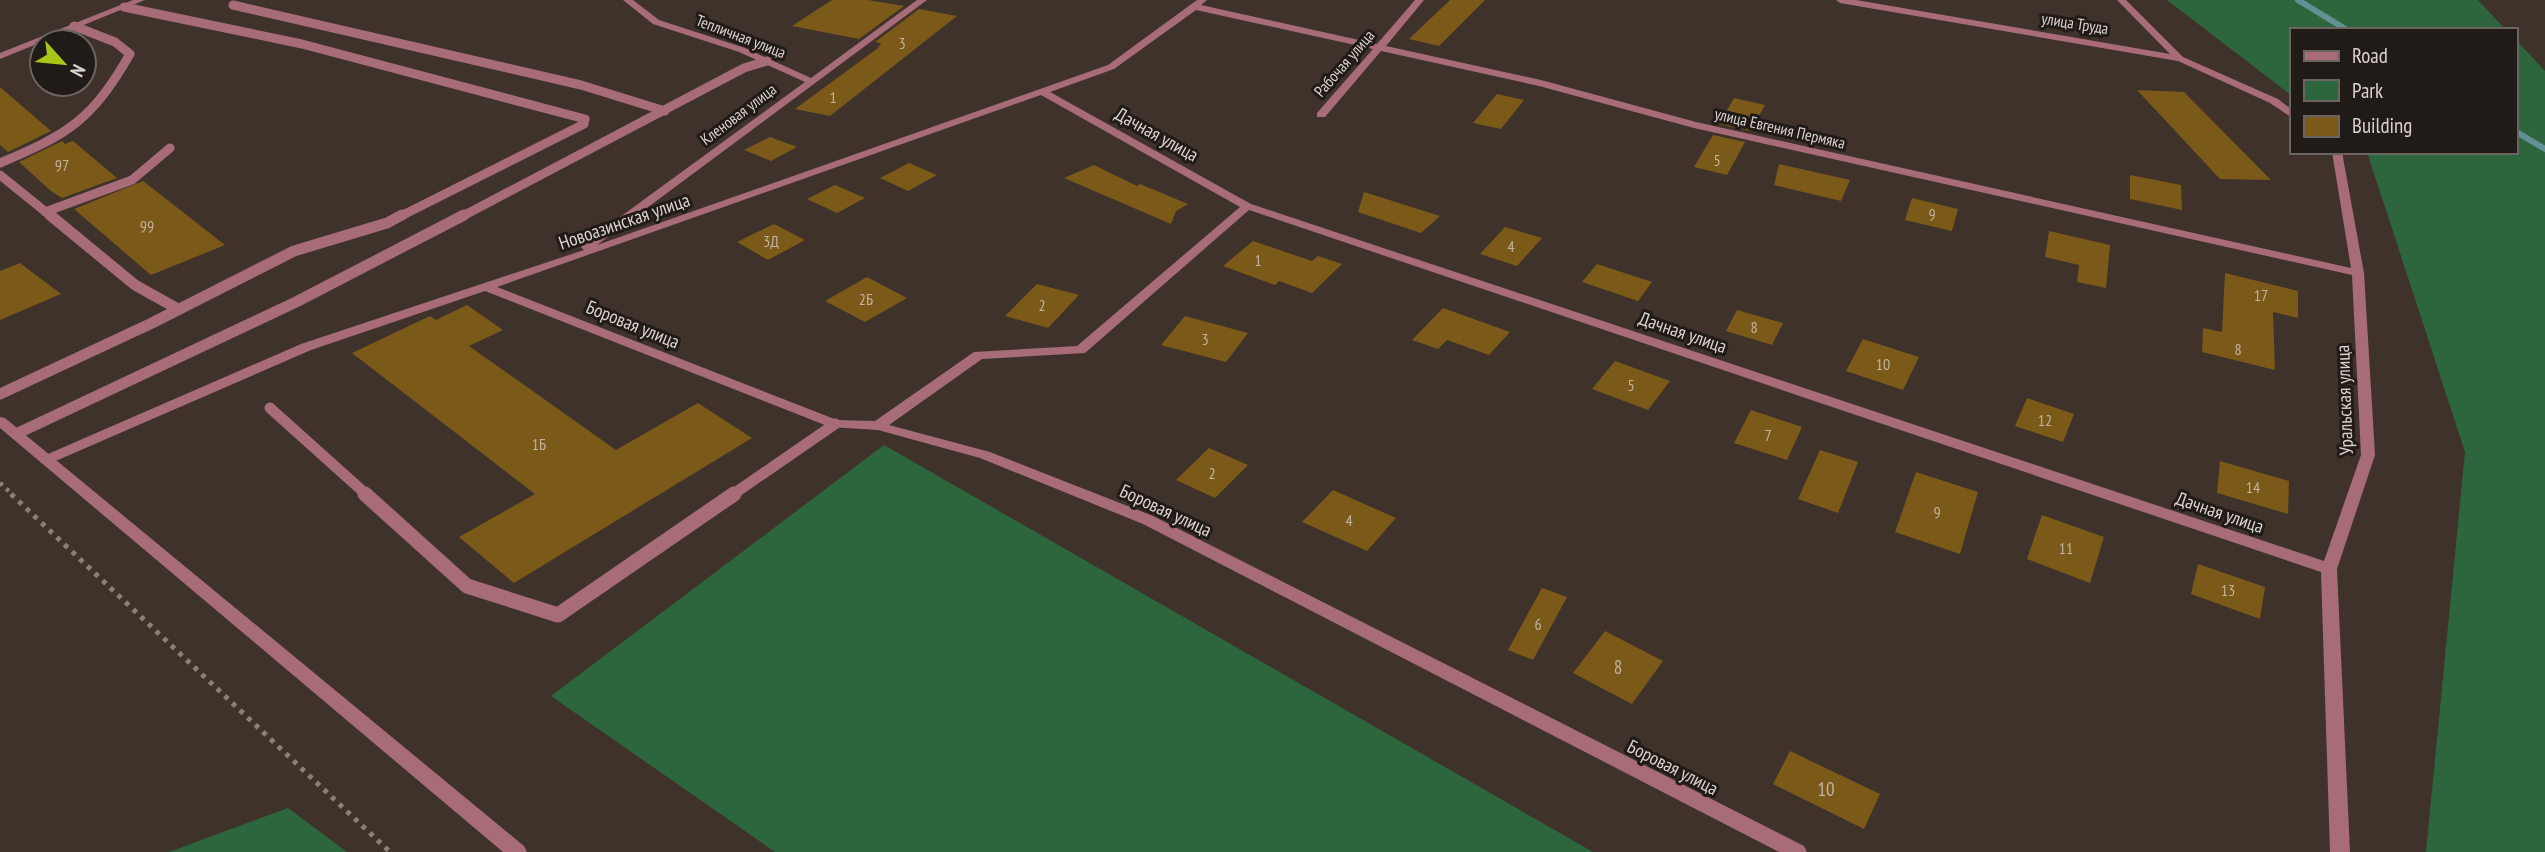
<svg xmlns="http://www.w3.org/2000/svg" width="2545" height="852" viewBox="0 0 2545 852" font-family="'PT Sans Narrow',sans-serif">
  <rect width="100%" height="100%" fill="#3f322b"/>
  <path fill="#2d663d" d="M2167,0H2478L2506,30H2291V95Z
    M2515,39L2545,71V852H2426L2465,452L2367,152H2515Z
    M884,445L1593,852H775L551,696Z
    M288,808L347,852H169Z"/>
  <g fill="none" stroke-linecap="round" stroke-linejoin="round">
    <path stroke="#649095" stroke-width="6" d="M2298,0L2347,30
      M2515,131L2545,149"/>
  </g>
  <path fill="#7b5919" d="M832,0H868L904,6L859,39L792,26Z
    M1450,0H1485L1439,46L1409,39Z
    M919,9L957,16L830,116L795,109L878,48L881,43L875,42Z
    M0,87L51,131L8,152L0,145Z
    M2137,90L2184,92L2271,180L2220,179Z
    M1497,94L1524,100L1501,129L1473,123Z
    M1734,98L1765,105L1751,131L1719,124Z
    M1713,135L1745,142L1727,175L1694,167Z
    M770,137L797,147L771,161L744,150Z
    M62,141L65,144L73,141L117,178L62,198L51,191L19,162Z
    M909,163L937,175L908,191L880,178Z
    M1779,164L1850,180L1841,201L1774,185Z
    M1094,165L1137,186L1140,184L1188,204L1176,211L1171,224L1064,178Z
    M2130,175L2181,185L2182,210L2130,199Z
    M143,181L225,245L151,275L74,209Z
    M835,185L865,198L837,213L807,199Z
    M1364,192L1440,216L1421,233L1358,212Z
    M1912,198L1958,209L1952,231L1905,220Z
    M774,224L805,240L768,260L737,242Z
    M1505,227L1542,238L1517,266L1480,254Z
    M2049,231L2110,245L2106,288L2077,282L2079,265L2045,257Z
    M1253,241L1312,261L1318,256L1342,264L1312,293L1279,281L1275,285L1223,266Z
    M20,263L61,294L0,320V271Z
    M1597,264L1652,282L1638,301L1582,282Z
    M2225,273L2298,291V318L2273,312L2275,370L2202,352L2203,328L2222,332Z
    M867,277L907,298L865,322L825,301Z
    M1037,284L1079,295L1048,328L1005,316Z
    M467,305L503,330L469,346L616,450L698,403L752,438L514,583L459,537L535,494L352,353L430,316L436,320Z
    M1443,308L1510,332L1489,355L1447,340L1438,349L1412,340Z
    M1737,310L1783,323L1772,345L1726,331Z
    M1185,316L1248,333L1226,362L1161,345Z
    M1863,339L1919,357L1903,390L1846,371Z
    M1615,361L1670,381L1648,410L1592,389Z
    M2027,398L2074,414L2063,442L2015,426Z
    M1751,410L1802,427L1787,460L1734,443Z
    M1209,448L1248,465L1215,498L1176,480Z
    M1820,450L1858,462L1838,513L1798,499Z
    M2220,461L2289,481L2288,514L2217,493Z
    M1916,472L1978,492L1960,554L1895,532Z
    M1333,490L1396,518L1367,551L1302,522Z
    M2042,515L2104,537L2090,583L2027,559Z
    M2198,564L2265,587L2260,619L2191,594Z
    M1542,588L1567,597L1533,660L1508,650Z
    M1605,631L1663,661L1632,704L1573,673Z
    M1790,751L1880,794L1864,829L1773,784Z"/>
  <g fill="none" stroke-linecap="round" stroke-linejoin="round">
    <path stroke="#8a807a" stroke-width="4.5" stroke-dasharray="3.5 5" stroke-linecap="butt" d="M0,483L13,495"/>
    <path stroke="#8a807a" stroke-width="5" stroke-dasharray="4.5 6" stroke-linecap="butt" d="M11,494L390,852"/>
    <path stroke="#a86c78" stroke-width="9" d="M233,5L581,85L665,111
      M124,7L302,44L585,119L584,124L399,217
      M0,163C69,134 92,120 130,54L115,42L74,26
      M0,175L52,217
      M45,212L132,180L170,148
      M461,217L744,68L767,61"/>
    <path stroke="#a86c78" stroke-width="11" d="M50,215L135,285L178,309
      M0,394L152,323L294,251L387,223L402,215
      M270,408L367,495
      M16,434L296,302L464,215
      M732,495L835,424"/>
    <path stroke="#a86c78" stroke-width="15" d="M365,494L467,586L558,615L734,494"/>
    <path fill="#a86c78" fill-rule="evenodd" d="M133,0H145L0,59V53Z
      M623,0H633L659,20L745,48L811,78L917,0H927L597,245L1108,65L1197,0H1207L1201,5L1377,44L1415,0H1424L1386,46L1541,80L1696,122L2351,268L2332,152H2342L2364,273L2375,455L2337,569L2350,852H2330L2321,572L1249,210L1085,353L982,359L889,425L990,452L1153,516L1804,846L1807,852H1779L1143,524L980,458L878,430L830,427L485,291L311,350L51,463H41L39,460L41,457L301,344L584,250L581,247L583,244L805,82L739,52L653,24ZM1196,10L1373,49L1317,113V117H1325L1381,51L1539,86L1694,128L2352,275L2361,455L2324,561L1251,204L1050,92L1114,69ZM1041,95L1240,207L1077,346L974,352L875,421L837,420L497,287Z
      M1836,0H1856L2170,54L2117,0H2126L2183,57L2278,99L2291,109V117L2270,103L2178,61L1840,3Z"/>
    <path fill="#a86c78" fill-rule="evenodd" d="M0,417L5,418L524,846L527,852H503L0,428Z"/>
  </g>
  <g text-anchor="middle" stroke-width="6" stroke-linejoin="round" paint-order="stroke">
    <g font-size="16" fill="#dad2ce" stroke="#211b18">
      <text transform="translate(2075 23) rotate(9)" y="6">улица Труда</text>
      <text transform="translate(741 36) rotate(21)" y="6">Тепличная улица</text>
      <text transform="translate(1344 63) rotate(-49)" y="6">Рабочая улица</text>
      <text transform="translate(738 114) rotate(-37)" y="6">Кленовая улица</text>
      <text transform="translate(1780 128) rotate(13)" y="6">улица Евгения Пермяка</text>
    </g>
    <g font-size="16" fill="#c2b4a1">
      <text x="902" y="49">3</text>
      <text x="833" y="103">1</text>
      <text x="1717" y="166">5</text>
      <text x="62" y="171">97</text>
      <text x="1932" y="220">9</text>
      <text x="147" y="232">99</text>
      <text x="771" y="247">3Д</text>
      <text x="1511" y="252">4</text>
      <text x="1258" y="266">1</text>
      <text x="2261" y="301">17</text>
      <text x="866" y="305">2Б</text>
      <text x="1042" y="311">2</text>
      <text x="1754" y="333">8</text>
      <text x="1205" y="345">3</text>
      <text x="2238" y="355">8</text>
      <text x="1883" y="370">10</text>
      <text x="1631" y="391">5</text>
      <text x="2045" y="426">12</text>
      <text x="1768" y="441">7</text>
      <text x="539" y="450">1Б</text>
      <text x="1212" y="479">2</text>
      <text x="2253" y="493">14</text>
      <text x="1937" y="518">9</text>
      <text x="1349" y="526">4</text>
      <text x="2066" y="554">11</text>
      <text x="2228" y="596">13</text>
      <text x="1538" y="630">6</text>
    </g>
    <g font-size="19" fill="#dad2ce" stroke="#211b18">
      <text transform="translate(1157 134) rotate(29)" y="7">Дачная улица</text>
      <text transform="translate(624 221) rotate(-19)" y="7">Новоазинская улица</text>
      <text transform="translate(633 324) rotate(22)" y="7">Боровая улица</text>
      <text transform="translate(1683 332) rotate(19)" y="7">Дачная улица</text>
      <text transform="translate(2344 400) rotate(-92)" y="7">Уральская улица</text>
      <text transform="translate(1166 510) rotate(25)" y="7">Боровая улица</text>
      <text transform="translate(2220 512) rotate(19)" y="7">Дачная улица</text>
      <text transform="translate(1673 767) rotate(27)" y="7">Боровая улица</text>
    </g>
    <g font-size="19" fill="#c2b4a1">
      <text x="1618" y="674">8</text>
      <text x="1826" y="796">10</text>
    </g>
  </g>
  <rect x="2290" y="28" width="228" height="126" fill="#211b18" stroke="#6b6461" stroke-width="2"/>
  <rect x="2304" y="51" width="35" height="10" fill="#a86c78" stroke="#6b6461" stroke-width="2"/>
  <text x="2352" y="63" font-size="21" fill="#dad2ce">Road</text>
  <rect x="2304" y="80" width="35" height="21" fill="#2d663d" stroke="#6b6461" stroke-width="2"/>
  <text x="2352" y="98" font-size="21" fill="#dad2ce">Park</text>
  <rect x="2304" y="116" width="35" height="21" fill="#7b5919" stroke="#6b6461" stroke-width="2"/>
  <text x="2352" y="133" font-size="21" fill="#dad2ce">Building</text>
  <g transform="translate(63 63) rotate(117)"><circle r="33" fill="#211b18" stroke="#6b6461" stroke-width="2"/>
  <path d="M0-5L12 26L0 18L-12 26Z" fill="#a9c719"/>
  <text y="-10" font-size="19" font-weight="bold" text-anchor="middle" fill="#dad2ce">N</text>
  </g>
</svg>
